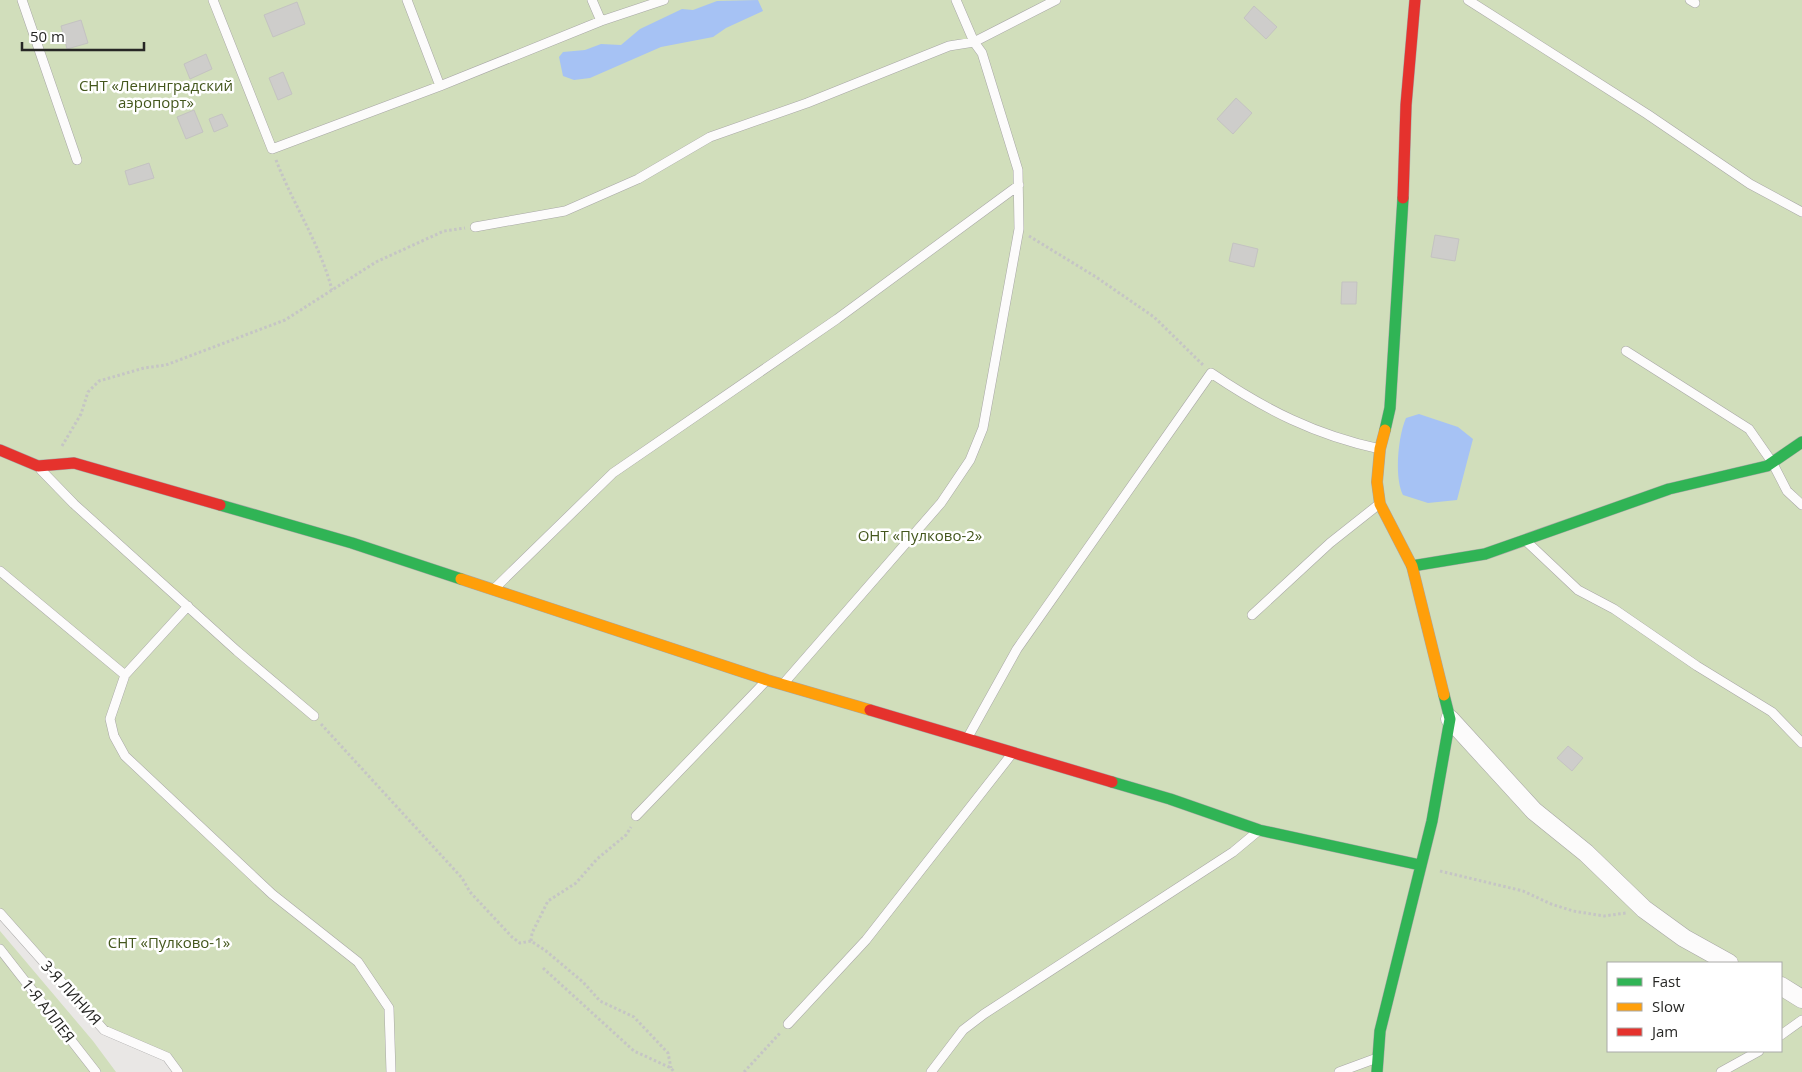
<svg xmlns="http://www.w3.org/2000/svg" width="1802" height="1072" viewBox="0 0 1802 1072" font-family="'Open Sans',sans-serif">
  <rect width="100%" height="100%" fill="#e9e7e5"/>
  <path fill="#d1debb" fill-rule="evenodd" d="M0,0H1802V1072H178L167,1057L104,1030L0,913ZM1608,963H1781V1051H1608Z
    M0,931L93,1041L116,1072H0Z"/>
  <path fill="#a6c2f4" d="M758,0L763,11L726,28L713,37L661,47L590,78L574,80L563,76L559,57L563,52L585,50L601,44L621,45L640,29L682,9L693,10L717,1Z
    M1419,414L1458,427L1473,439L1457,500L1428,503L1403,495C1394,478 1398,436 1406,418Z"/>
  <path fill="#cecdcb" stroke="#c4c3c1" d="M297,2L305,24L273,37L264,15Z
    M1254,6L1277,27L1266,39L1244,18Z
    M81,20L88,43L67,49L61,26Z
    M206,54L212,69L190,79L184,64Z
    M283,72L292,94L278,100L269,78Z
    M1236,98L1252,113L1233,134L1217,119Z
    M194,110L203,132L186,139L177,117Z
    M222,114L228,126L214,132L209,119Z
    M149,163L154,178L129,185L125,171Z
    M1435,235L1459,239L1455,261L1431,257Z
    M1233,243L1258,249L1254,267L1229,261Z
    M1342,282H1357L1356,304H1341Z
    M1568,746L1583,758L1572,771L1557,758Z"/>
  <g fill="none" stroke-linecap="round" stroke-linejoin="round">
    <defs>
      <path id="lane" d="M22,0L77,160
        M213,0L272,149L440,86L601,21L664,0
        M407,0L440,86
        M592,0L601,21
        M1468,0L1647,114L1750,184L1802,212
        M1690,0L1695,3
        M475,227L565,211L638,179L710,137L807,103L949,46L974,42L1056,0
        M1626,351L1749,429L1772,462L1787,491L1802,505
        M41,470L74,504L237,651L314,716
        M1526,541L1578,590L1614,609L1697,666L1772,712L1802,743
        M0,571L125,675
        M495,588L613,473L837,319L1019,185
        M188,606L125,675L110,719L114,736L125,756L272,894L358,962L389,1008L391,1072
        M1252,615L1330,543L1378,505
        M784,683L941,503L970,460L983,428L1019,229L1018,170L982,53L974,42L956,0
        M968,737L1017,649L1211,373C1266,410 1315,435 1380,449
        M636,816L765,682
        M0,913L104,1030L167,1057L178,1072
        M0,949L96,1072
        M788,1024L866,940L1011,755
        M1781,1035L1802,1020
        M931,1072L963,1030L984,1014L1233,852L1257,832
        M1339,1072L1377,1058
        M1721,1072L1759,1051"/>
      <path id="street" d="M1450,719L1534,811L1586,853L1644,909L1684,938L1729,963
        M1781,986L1802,999"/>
      <path id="fast" d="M1385,430L1390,408L1403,198
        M220,505L352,543L461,579
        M1412,566L1485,554L1669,489L1767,466L1802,442
        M1112,782L1170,799L1259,830L1420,865
        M1377,1072L1380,1031L1432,821L1450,719L1444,695"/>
      <path id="slow" d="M1385,430L1380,449L1377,482L1380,504L1412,566L1444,695
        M461,579L767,680L870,710"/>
      <path id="jam" d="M1403,198L1406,105L1415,0
        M0,450L38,466L74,463L220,505
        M870,710L1112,782"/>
    </defs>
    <use href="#lane" stroke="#a8a7a6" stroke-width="10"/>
    <use href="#street" stroke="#a8a7a6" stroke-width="19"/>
    <use href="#fast" stroke="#a8a7a6" stroke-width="12"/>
    <use href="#slow" stroke="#a8a7a6" stroke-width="12"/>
    <use href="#jam" stroke="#a8a7a6" stroke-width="12"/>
    <path stroke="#c5c5c5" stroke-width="3" stroke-dasharray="2.5 2.5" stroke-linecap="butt" d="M276,160C293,204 320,244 332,290
      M1029,236L1096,277L1154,317L1204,366
      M62,446L81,414L88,392L99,381L144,368L166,365L285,320L376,262L444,231L465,228
      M321,724L462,878L470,892L512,937L520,943L531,941L546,951L583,982L600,1001L634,1017L668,1053L671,1068
      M1440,871L1523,891L1551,904L1573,911L1604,916L1626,913
      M531,941L532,933L548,901L576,883L597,859L626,835L631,827
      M543,968L634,1051L671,1068L674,1072
      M744,1072L781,1032"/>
    <use href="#lane" stroke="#fcfbfb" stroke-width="9"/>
    <use href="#street" stroke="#fcfbfb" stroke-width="18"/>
    <use href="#fast" stroke="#30b455" stroke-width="11"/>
    <use href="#slow" stroke="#ff9f0a" stroke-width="11"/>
    <use href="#jam" stroke="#e5322d" stroke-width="11"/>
  </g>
  <g text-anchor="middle" stroke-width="5" stroke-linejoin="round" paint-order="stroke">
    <g font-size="15" fill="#44571d" stroke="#fff">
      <text x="156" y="91">СНТ «Ленинградский<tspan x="156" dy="17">аэропорт»</tspan></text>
      <text x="920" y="541">ОНТ «Пулково-2»</text>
      <text x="169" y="948">СНТ «Пулково-1»</text>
    </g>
    <g font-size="15" fill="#272725" stroke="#fff">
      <text transform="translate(71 993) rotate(48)" y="5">3-Я ЛИНИЯ</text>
      <text transform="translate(48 1011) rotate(52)" y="5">1-Я АЛЛЕЯ</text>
    </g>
  </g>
  <rect x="1607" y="962" width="175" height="90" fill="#ffffff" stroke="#a9a9a8"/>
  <rect x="1617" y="978" width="25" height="8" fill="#30b455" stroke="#a9a9a8"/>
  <text x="1652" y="987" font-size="15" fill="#272725">Fast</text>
  <rect x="1617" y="1003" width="25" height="8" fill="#ff9f0a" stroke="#a9a9a8"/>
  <text x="1652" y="1012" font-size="15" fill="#272725">Slow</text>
  <rect x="1617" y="1028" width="25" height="8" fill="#e5322d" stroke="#a9a9a8"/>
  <text x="1652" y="1037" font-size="15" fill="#272725">Jam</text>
  <path d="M22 42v8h122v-8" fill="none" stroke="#272725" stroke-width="2.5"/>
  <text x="30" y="42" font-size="15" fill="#272725" stroke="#ffffff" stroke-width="4" paint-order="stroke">50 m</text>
</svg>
